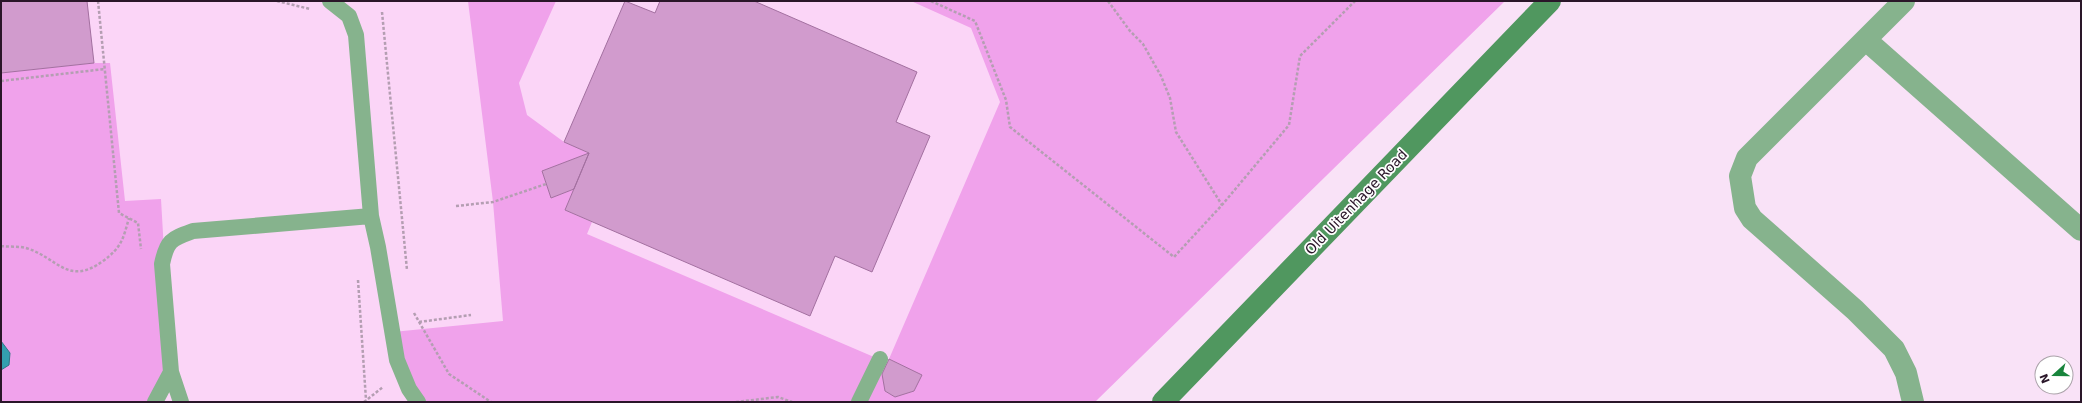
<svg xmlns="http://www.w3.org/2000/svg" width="2082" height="403" viewBox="0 0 2082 403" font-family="'DejaVu Sans',sans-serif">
  <rect width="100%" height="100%" fill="#f9e2f7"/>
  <path fill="#fbd5f7" d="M1,1H1496L1093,402H1Z"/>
  <path fill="#f0a2eb" d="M468,1H556L519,83L527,115L564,142L589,153L542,171L551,198L574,189L565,210L592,222L587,234L888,363L885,391L895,397L914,391L921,375L889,359L1000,102L971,28L911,1H1505L1095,402H418L393,332L503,321L493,202Z
    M94,63H110L125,201L161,199L171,372L155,402H1V73Z"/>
  <path fill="#339faf" stroke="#307687" d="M1,341L10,353L9,365L1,370Z"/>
  <path fill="#d19bcd" stroke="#a370a0" d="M1,1H87L94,63L1,73Z
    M625,1L655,13L660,1H754L917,72L896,122L930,136L872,272L835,256L810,316L565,210L589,153L564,142Z
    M589,153L574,189L551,198L542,171Z
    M889,359L922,375L914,391L895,397L885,391L882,374Z"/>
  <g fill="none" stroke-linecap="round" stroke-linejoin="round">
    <path stroke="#b49eb2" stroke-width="2.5" stroke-dasharray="3 2" stroke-linecap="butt" d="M98,1L119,213L138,223L141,249
      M277,1L310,9
      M931,1L975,21L1006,100L1010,127L1174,257L1222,205L1289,125L1300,56L1355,1
      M1108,1L1130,31L1143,44L1161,76L1170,98L1176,132L1222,205
      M382,12L407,270
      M1,81L105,69
      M456,206L493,202L546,184
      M1,246C9,247 18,246 26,248C57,257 68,287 103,261C122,247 123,239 129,218
      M358,280L366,400
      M414,313L449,374L491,402
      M419,322L471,315
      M364,402L383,387
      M736,402L778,397L792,402"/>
    <path stroke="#86b38d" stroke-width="16" d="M330,1L349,16L356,35L371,216L378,247L397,360L409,389L418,402
      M155,402L171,372
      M181,402L171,372L162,264C167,240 171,239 193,231L371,216
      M859,402L880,359"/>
    <path stroke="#86b38d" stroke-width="22" d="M1904,1L1747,158L1740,176L1745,208L1752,219L1855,310L1894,349L1906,373L1913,402
      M1866,40L2081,230"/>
    <path stroke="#50975f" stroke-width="22" d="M1163,402L1550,1"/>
  </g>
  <g text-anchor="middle" stroke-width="3.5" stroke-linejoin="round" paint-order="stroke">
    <g font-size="14" fill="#2a1629" stroke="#fff">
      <text transform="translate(1356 202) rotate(-46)" y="5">Old Uitenhage Road</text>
    </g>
  </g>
  <rect width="2082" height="403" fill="none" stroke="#2a1629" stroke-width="4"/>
  <g transform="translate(2054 375) rotate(249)"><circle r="19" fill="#ffffff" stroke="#aaa2a9"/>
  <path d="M0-3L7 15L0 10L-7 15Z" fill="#18853c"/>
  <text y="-6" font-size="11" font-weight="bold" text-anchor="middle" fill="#2a1629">N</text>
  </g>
</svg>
